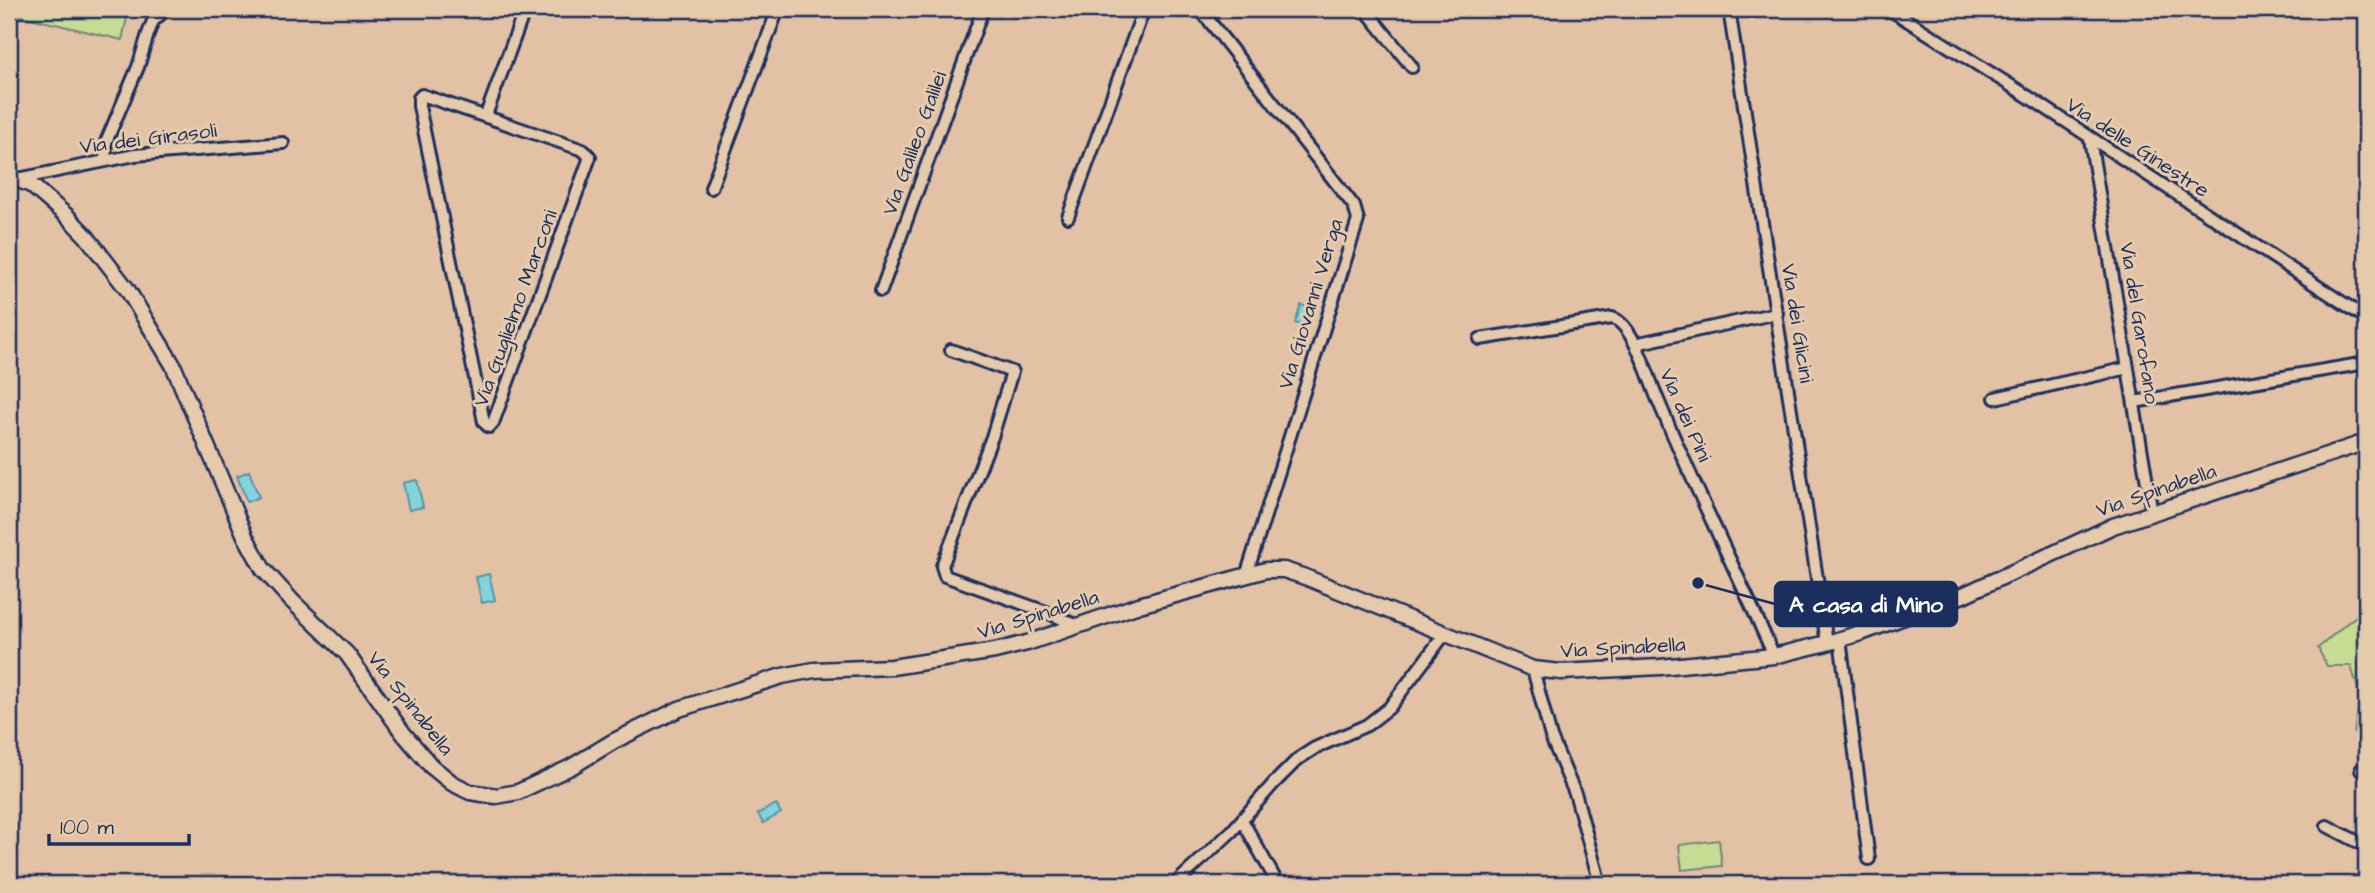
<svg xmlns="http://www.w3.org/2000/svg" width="2375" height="893" viewBox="0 0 2375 893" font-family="'Architects Daughter',sans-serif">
  <rect width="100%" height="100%" fill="#e3c1a4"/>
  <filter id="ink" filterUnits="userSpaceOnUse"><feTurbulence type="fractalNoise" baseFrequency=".0143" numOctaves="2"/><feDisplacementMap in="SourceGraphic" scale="14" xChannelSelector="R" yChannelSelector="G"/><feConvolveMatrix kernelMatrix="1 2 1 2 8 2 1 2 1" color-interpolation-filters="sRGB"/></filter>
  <g filter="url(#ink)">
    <path fill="#c5dc92" stroke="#708678" stroke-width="2" d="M9,9H129L122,40L9,13Z
      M2366,611V729L2354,733L2360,696L2351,666H2327L2318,648C2330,639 2355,613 2366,611Z
      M1719,840L1722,866L1682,870L1679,845Z"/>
    <path fill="#82d4db" stroke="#5992a9" stroke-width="2" d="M1301,305L1311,308L1305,326L1295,323Z
      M249,471L259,497L247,502L237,476Z
      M417,480L423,507L409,510L403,483Z
      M489,574L495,600L482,603L476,577Z
      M776,804L781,813L763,823L758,814Z"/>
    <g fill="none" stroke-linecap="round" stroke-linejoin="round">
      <defs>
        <path id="street" d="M1200,9L1354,206L1358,220L1247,573
          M1365,9L1412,67
          M1729,9L1827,643
          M1889,9L2021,92L2366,318
          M422,95L583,150L590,157L493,423L489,427L484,422L419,106V98Z
          M486,115L525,9
          M2090,139L2152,513
          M105,160L106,142L138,67L148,34L153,21L166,9
          M18,179L135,155L283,143
          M711,188L778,9
          M1068,217L1144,9
          M881,291L983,9
          M1480,339L1612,318C1634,324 1649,380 1658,400C1694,487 1736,570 1774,656
          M1635,344L1777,313
          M951,350L1012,372L992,437L942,566L945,576L1049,613L1077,626
          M1995,398L2128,368
          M2134,402L2366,363
          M1840,639L1869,859
          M1533,669L1551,737L1576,796L1600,884
          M2361,770L2366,775
          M1242,820L1278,884
          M2327,826L2366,846
          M1175,884L1232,831L1274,783L1298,759L1315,748L1367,725L1389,708L1444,635"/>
        <path id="secondary" d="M9,176L31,185L68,217L87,237L127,289L173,365L245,536L263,569L292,601L347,654L403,733L431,766L452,783L470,792L496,796L518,792L571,767L614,741L679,709L782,676L814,670L892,667L995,651L1027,643L1139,605L1266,570H1284L1305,577L1533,669L1561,672L1660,667L1774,656L1827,643L1861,633L1963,595L2113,526L2366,442"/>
      </defs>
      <use href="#street" stroke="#1b2f5e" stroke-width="16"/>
      <use href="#secondary" stroke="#1b2f5e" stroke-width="19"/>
      <use href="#street" stroke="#e5caac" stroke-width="10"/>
      <use href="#secondary" stroke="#e5caac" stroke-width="14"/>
    </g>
  </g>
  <g text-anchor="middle" stroke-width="6" stroke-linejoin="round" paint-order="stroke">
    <g font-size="21" fill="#1b2f5e" stroke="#e5caac">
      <text transform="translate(148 138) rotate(-7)" y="7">Via dei Girasoli</text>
      <text transform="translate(914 143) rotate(-70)" y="7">Via Galileo Galilei</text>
      <text transform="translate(2138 147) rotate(33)" y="7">Via delle Ginestre</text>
      <text transform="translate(1310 304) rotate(-73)" y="7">Via Giovanni Verga</text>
      <text transform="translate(515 308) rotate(-70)" y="7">Via Guglielmo Marconi</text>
      <text transform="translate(1798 323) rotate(81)" y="7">Via dei Glicini</text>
      <text transform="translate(2140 323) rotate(81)" y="7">Via del Garofano</text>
      <text transform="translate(1686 415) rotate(66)" y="7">Via dei Pini</text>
      <text transform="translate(2156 490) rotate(-19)" y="7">Via Spinabella</text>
      <text transform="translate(1038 614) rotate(-17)" y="7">Via Spinabella</text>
      <text transform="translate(1623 647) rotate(-3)" y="7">Via Spinabella</text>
      <text transform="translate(411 703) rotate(52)" y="7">Via Spinabella</text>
    </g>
  </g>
  <path fill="none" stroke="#1b2f5e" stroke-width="2.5" d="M1698 583L1775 604"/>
  <circle fill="#1b2f5e" stroke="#e5caac" stroke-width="2.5" cx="1698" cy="583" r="7"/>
  <rect fill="#1b2f5e" stroke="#1b2f5e" stroke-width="2.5" x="1775" y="582" width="182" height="44" rx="7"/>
  <g font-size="23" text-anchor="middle" font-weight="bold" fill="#fff">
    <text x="1866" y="612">A casa di Mino</text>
  </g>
  <rect width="2375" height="893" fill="none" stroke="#e5caac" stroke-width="35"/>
  <rect x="18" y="18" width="2340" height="858" fill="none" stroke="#1b2f5e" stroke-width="2.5" filter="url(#ink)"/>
  <path d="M49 834v10h140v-10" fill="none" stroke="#1b2f5e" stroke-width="3.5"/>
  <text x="60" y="834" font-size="21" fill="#1b2f5e" stroke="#e5caac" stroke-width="5" paint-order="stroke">100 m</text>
</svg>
